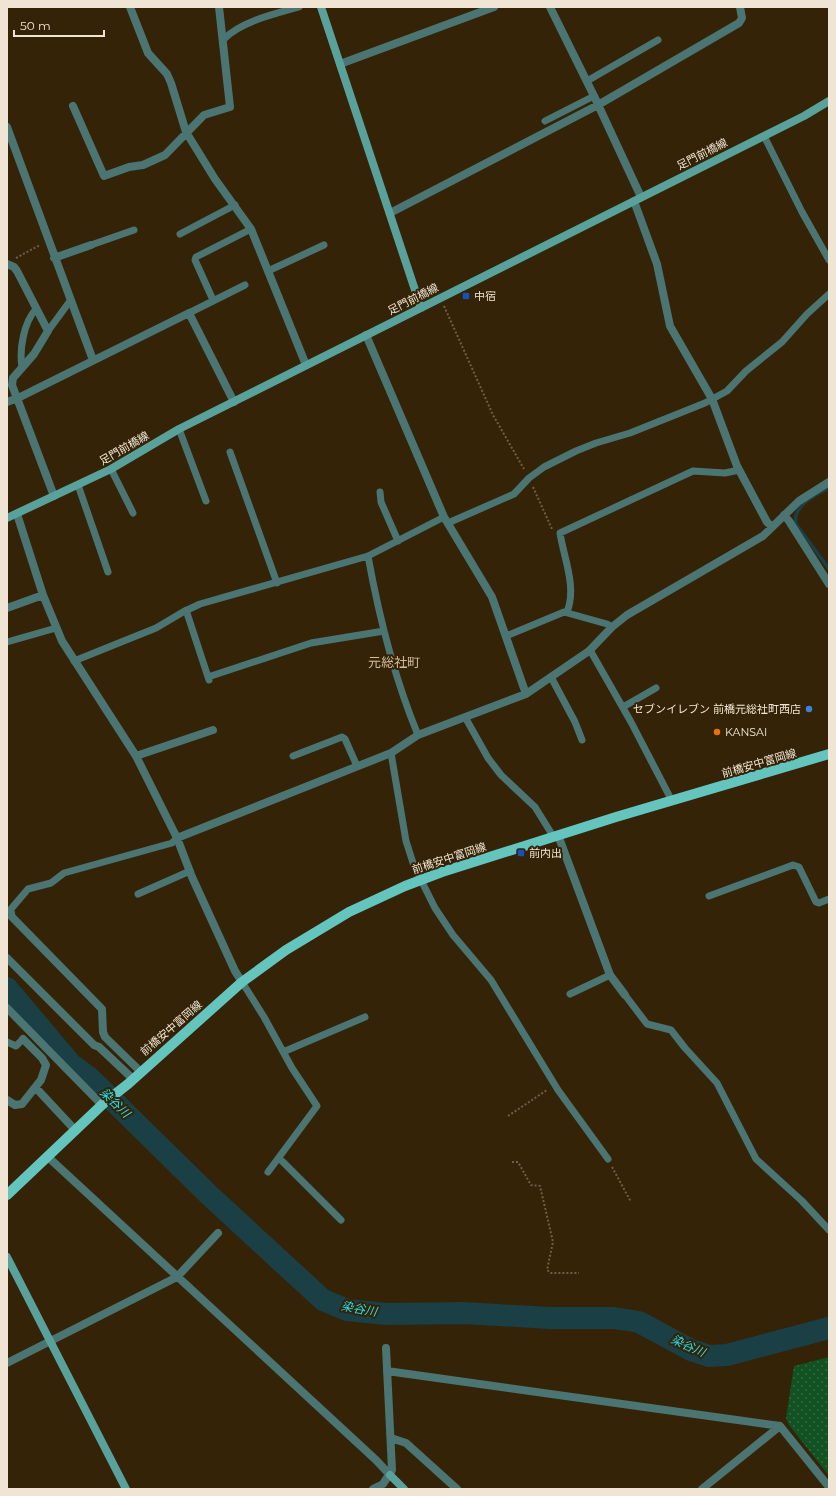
<svg xmlns="http://www.w3.org/2000/svg" width="836" height="1496" viewBox="0 0 836 1496" font-family="Montserrat,'Noto Sans JP',sans-serif">
  <defs>
    <pattern id="park-dots" width="8" height="8" patternUnits="userSpaceOnUse"><rect width="8" height="8" fill="#115122"/><path d="M2 2h.1M6 6h.1" fill="none" stroke="#346a41" stroke-width="1.8" stroke-linecap="round"/></pattern>
  </defs>
  <rect width="100%" height="100%" fill="#342306"/>
  <path fill="url(#park-dots)" d="M829,1357V1476L789,1425L786,1418L794,1366Z"/>
  <g fill="none" stroke-linecap="round" stroke-linejoin="round">
    <path stroke="#1a3f44" stroke-width="3.5" d="M829,488C815,495 792,506 796,524L829,569"/>
    <path stroke="#1a3f44" stroke-width="22" d="M7,988L71,1064L90,1078L208,1194L323,1300L347,1310L386,1314L464,1313L550,1318H614L639,1322L691,1350L709,1356L727,1355L829,1328"/>
    <path stroke="#6e5f46" stroke-width="2" stroke-dasharray="2 2" stroke-linecap="butt" d="M16,258L40,245
      M444,306L493,415L524,469
      M533,487L552,529
      M508,1116L547,1090
      M512,1162H518L531,1185L540,1186L553,1242L547,1270L551,1273H579
      M612,1167L631,1202"/>
    <path stroke="#4a7572" stroke-width="7" d="M224,39C242,21 275,14 299,7
      M587,81L658,40
      M545,121L594,96
      M764,136L802,212L829,260
      M180,234L235,205
      M91,245L134,230
      M268,271L324,245
      M213,300L195,260L196,257L251,229
      M189,313L245,285
      M48,331L70,301
      M22,367C19,349 24,322 36,309
      M179,429L206,501
      M230,452L277,583
      M111,469L133,513
      M78,485L108,572
      M380,492L381,502L398,541
      M448,523L514,494L529,478L544,467L576,451L596,443L630,433L705,403L727,391L746,371L782,342L807,314L829,294
      M368,556C379,617 394,677 418,735
      M186,610L209,680
      M567,612C577,587 564,559 560,533L693,471L725,473L739,470
      M506,636L564,612L607,624L612,627
      M7,642L56,628
      M590,650L631,722L672,801
      M74,661L156,628L183,612L200,604L368,556L444,517
      M208,677L311,643L384,631
      M551,677L575,722L582,740
      M623,707L656,688
      M465,717L488,758L501,775L535,807L553,836
      M391,753L406,841L414,866L435,908L453,935L491,980L558,1090L608,1159
      M293,756L342,737L345,739L357,766
      M138,894L190,871
      M709,896L793,865L799,867L816,902L819,903L829,899
      M12,917L11,909L28,889L51,883L64,873L172,843L177,838
      M242,982L264,1017L292,1068L317,1106L268,1172
      M570,994L610,975
      M625,995L647,1024L671,1030L685,1048L717,1083L756,1159L802,1201L829,1230
      M7,1042L16,1046L23,1039
      M283,1052L365,1017
      M279,1158L341,1220"/>
    <path stroke="#4a7572" stroke-width="8" d="M130,7L148,53L167,74L171,83L186,132L215,179L251,229L306,365
      M550,7L594,96L641,197
      M340,64L494,7
      M73,106L104,176L129,167L143,165L165,155L204,115L230,107L219,7
      M7,127L93,360
      M634,201L657,264L670,326L712,399L737,466L767,522L772,527
      M390,213L598,105L739,23L742,18L740,7
      M54,258L91,245
      M7,264L14,267L17,271L48,331L34,354L13,378L12,385L54,496
      M366,335L444,517L492,597L526,694
      M7,402L18,398L189,313L234,402
      M17,514L43,595L62,641L136,756L177,838L192,877L235,971L242,982
      M784,515L789,521L829,584
      M7,608L43,595
      M136,756L213,730
      M558,835L610,975L625,995
      M177,838L391,753L418,735L526,694L589,651L612,627L627,615L763,536L799,501L829,482
      M12,917L102,1009L103,1032L105,1037L140,1071
      M7,958L94,1045L99,1047L133,1079
      M7,1008L102,1105
      M36,1088L76,1131
      M7,1100L15,1105L22,1104L41,1080L46,1065L42,1058L23,1039
      M48,1157L376,1460L390,1475
      M7,1363L177,1277L218,1233
      M387,1371L780,1426L829,1487
      M391,1438L406,1443L457,1489
      M373,1489L383,1484L392,1470L386,1348
      M702,1489L780,1426"/>
    <path stroke="#59a29c" stroke-width="8" d="M321,7L421,308
      M7,518L111,469L179,429L804,116L829,101
      M7,1257L126,1489
      M390,1475L404,1489"/>
    <path stroke="#64c4be" stroke-width="10" d="M7,1195L105,1102L128,1084L242,982L286,950L349,912L405,886L442,872L616,817L829,754"/>
  </g>
  <g fill="#1a4fb4" stroke="#342306" stroke-width="1.5">
    <rect x="462" y="292" width="8" height="8" rx="2"/>
    <rect x="517" y="849" width="8" height="8" rx="2"/>
  </g>
  <circle fill="#3f7fe0" stroke="#342306" stroke-width="1.5" cx="809" cy="709" r="4"/>
  <circle fill="#e8710a" stroke="#342306" stroke-width="1.5" cx="717" cy="732" r="4"/>
  <g text-anchor="middle" stroke-width="4" stroke-linejoin="round" paint-order="stroke">
    <g font-size="11" fill="#f0e5d5" stroke="#342306">
      <text transform="translate(702 154) rotate(-27)" y="4">足門前橋線</text>
      <text transform="translate(413 299) rotate(-27)" y="4">足門前橋線</text>
      <text transform="translate(124 448) rotate(-30)" y="4">足門前橋線</text>
      <text transform="translate(759 763) rotate(-16)" y="4">前橋安中富岡線</text>
      <text transform="translate(449 858) rotate(-18)" y="4">前橋安中富岡線</text>
      <text transform="translate(171 1028) rotate(-41)" y="4">前橋安中富岡線</text>
    </g>
    <g font-size="11" fill="#f0e5d5" stroke="#342306" text-anchor="start">
      <text x="474" y="300">中宿</text>
      <text x="801" y="713" text-anchor="end">セブンイレブン 前橋元総社町西店</text>
      <text x="725" y="736">KANSAI</text>
      <text x="529" y="857">前内出</text>
    </g>
    <g font-size="12" font-style="italic" fill="#23e1f4" stroke="#342306">
      <text transform="translate(115 1103) rotate(44)" y="4">染谷川</text>
      <text transform="translate(359 1309) rotate(10)" y="4">染谷川</text>
      <text transform="translate(688 1346) rotate(24)" y="4">染谷川</text>
    </g>
    <g font-size="13" fill="#d3bd9d" stroke="#342306">
      <text x="394" y="667">元総社町</text>
    </g>
  </g>
  <rect width="836" height="1496" fill="none" stroke="#f0e5d5" stroke-width="16"/>
  <path d="M14 30v6h90v-6" fill="none" stroke="#f0e5d5" stroke-width="2"/>
  <text x="20" y="30" font-size="12" fill="#f0e5d5" stroke="#342306" stroke-width="3" paint-order="stroke">50 m</text>
</svg>
